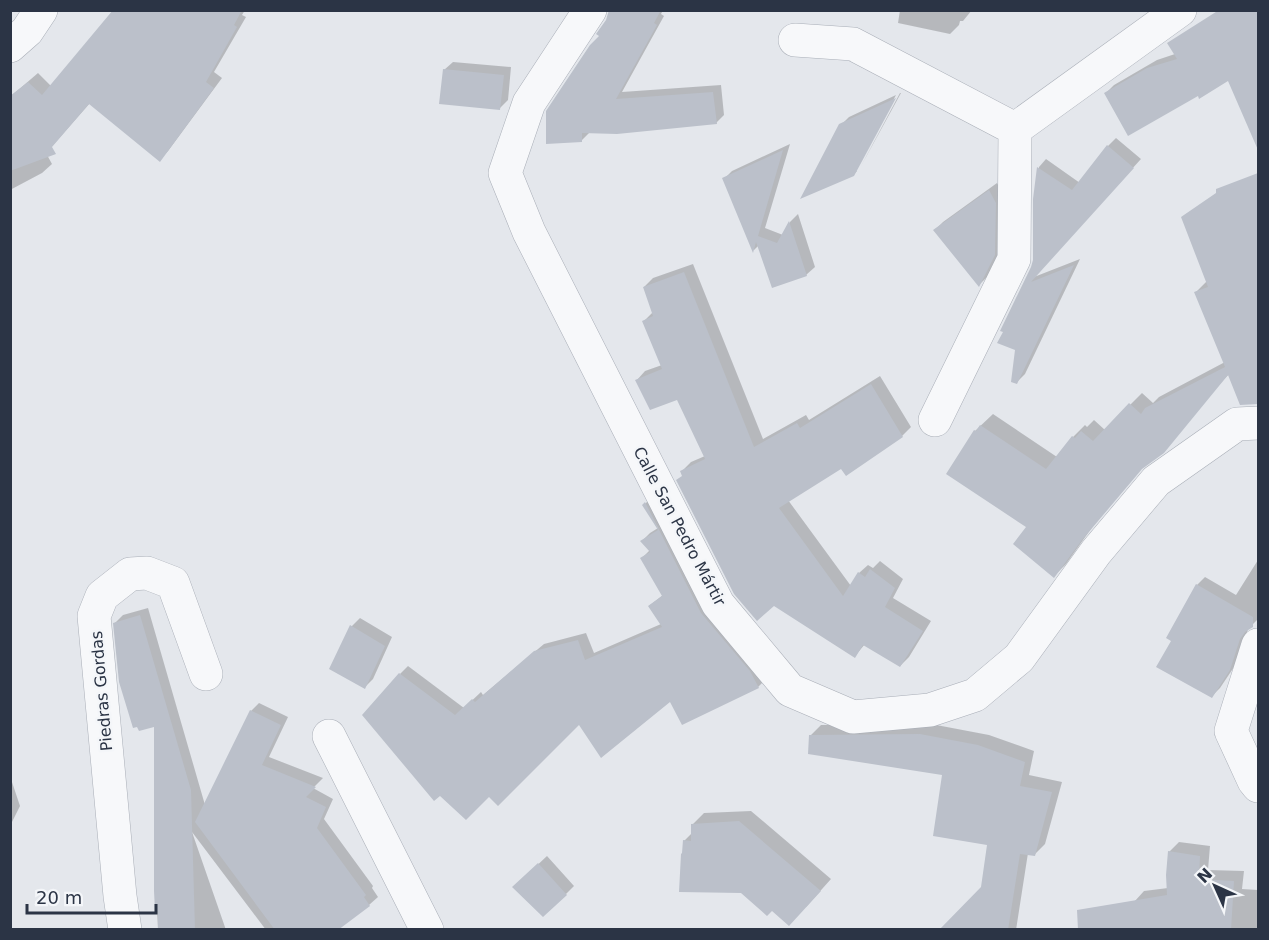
<svg xmlns="http://www.w3.org/2000/svg" width="1269" height="940" viewBox="0 0 1269 940" font-family="'DejaVu Sans',sans-serif">
  <rect width="100%" height="100%" fill="#e4e7ec"/>
  <path fill="#0003" d="M115,10H245L242,15L246,17L214,72L222,78L168,151L159,160L90,103L46,153L52,164L42,173L10,190V97L38,73L51,86Z
    M615,10H663L661,14L664,16L622,92L721,85L724,115L716,123L590,132L581,141L548,142Z
    M900,10H972L963,21H960L959,25L950,34L898,23Z
    M1245,10H1258V54L1233,69L1198,94L1106,93L1114,85L1157,60L1175,54Z
    M453,62L511,67L508,100L500,108L444,70Z
    M900,93H901L860,168Z
    M896,95L855,171H857L853,175L841,125L849,117Z
    M1116,138L1141,159L1034,277L1080,259L1025,374L1017,382L1034,260L1035,200L1039,167L1046,159L1080,183L1108,146Z
    M790,144L765,228L783,235L790,222L798,214L815,267L806,275L759,245L754,250L724,179L732,171Z
    M997,183L1003,194V245L987,277L979,285L935,230L943,222Z
    M1258,204V385L1242,392L1229,374L1146,463L1093,526L1066,564L1054,576L975,431L993,414L1057,457L1073,437L1085,425L1087,427L1094,420L1105,430L1142,393L1153,403L1159,397L1225,362L1196,292L1207,281L1195,209Z
    M693,264L763,439L806,415L809,420L880,376L911,427L902,436L846,474L841,468L788,500L851,586L859,573L868,565L873,568L880,561L903,579L893,598L931,621L909,657L900,666L865,644L855,656L774,604L684,475L682,471L691,462L705,456L678,399L637,380L645,371L662,365L644,321L653,312L644,287L653,278Z
    M652,497L766,679L758,687L670,699L579,722L498,804L400,674L408,666L464,708L481,692L483,695L544,644L586,633L594,653L661,624L649,606L663,595L642,558L650,550L642,541L650,533L658,528L644,505Z
    M1258,560V619L1248,629L1238,661L1220,688L1212,696L1173,640L1197,585L1205,577L1236,595Z
    M148,608L205,805L251,711L259,703L288,717L269,757L323,778L313,788L333,799L324,819L373,886L372,888L378,897L369,905L335,930H266L192,832L226,930H158L156,891V726L115,623L123,615Z
    M360,618L392,637L373,679L365,687L331,669L352,626Z
    M931,724L989,735L1034,751L1029,775L1062,782L1045,844L1034,855L1028,853L1016,930H960L983,888L988,844L944,774L810,736L821,725Z
    M11,779L20,806L10,826V780Z
    M751,811L831,879L806,907L684,841L693,832V824L704,813Z
    M1179,842L1210,846L1208,870L1244,871L1242,889L1258,890V930H1117L1134,902L1144,891L1168,888L1169,852Z
    M547,856L574,886L566,894L514,887Z"/>
  <path fill="#bbc0ca" d="M113,10H242L234,25L237,27L206,82L214,88L160,162L89,104L52,147L56,154L10,171V96L28,82L42,95Z
    M609,10H661L654,23L657,25L616,99L713,92L717,124L617,134L582,133V142L546,144V111L590,45L599,36L596,34L606,20Z
    M1219,10H1258V150L1228,81L1199,99L1198,96L1128,136L1104,93L1147,68L1177,59L1167,43Z
    M443,69L504,75L500,110L439,104Z
    M896,98L854,176L800,199L839,124Z
    M1107,145L1134,168L1031,282L1074,265L1017,384L1011,382L1015,350L997,343L1003,332L1000,331L1031,267L1033,260V199L1037,167L1072,190Z
    M783,150L758,236L777,243L789,221L807,276L772,288L756,242L753,253L722,178Z
    M1258,173V404L1240,405L1228,375L1164,453L1142,469L1082,540L1054,578L1013,544L1026,527L946,474L974,430L976,431L980,425L1046,469L1072,436L1075,438L1081,431L1093,441L1129,403L1141,414L1145,408L1225,367L1194,292L1208,287L1181,217L1216,193V189Z
    M989,190L996,203L995,255L979,287L933,230Z
    M684,272L754,447L797,423L800,428L871,384L903,437L846,476L841,469L779,508L843,596L858,572L865,577L870,569L895,588L885,607L923,631L900,667L863,645L855,658L774,606L757,621L734,594L676,480L682,476L680,471L705,459L677,400L650,410L635,380L662,369L642,321L653,316L643,287Z
    M645,502L701,613L750,671L759,688L682,725L670,702L601,758L579,725L498,806L489,797L466,820L440,796L434,801L362,715L399,673L455,715L472,699L475,702L534,651L578,640L585,660L662,627L648,606L662,596L640,558L650,552L640,541L658,530L642,505Z
    M1196,584L1253,617V627L1245,632L1240,639L1230,670L1212,698L1156,667L1171,641L1166,638Z
    M140,615L191,790L195,930H158V911H155L154,891V727L139,731L137,727L133,728L119,682L113,623Z
    M350,625L385,646L365,689L329,669Z
    M250,710L281,725L262,765L316,787L306,797L326,807L317,828L366,895L364,897L370,906L338,930H275L195,822Z
    M920,734L978,745L1025,762L1020,786L1052,792L1035,856L1020,854L1008,930H939L981,887L987,845L933,836L942,775L808,754L809,735Z
    M739,821L821,891L789,926L772,911L767,916L741,893L679,892L681,854L682,853L683,840L691,841V824Z
    M1168,851L1200,856L1199,879L1234,881L1231,930H1078L1077,910L1167,895L1166,875Z
    M538,863L567,895L543,917L512,887Z"/>
  <g fill="none" stroke-linecap="round" stroke-linejoin="round">
    <defs>
      <path id="minor" d="M590,10L529,103L505,173L529,232L718,604L790,690L853,717L930,710L975,695L1019,658L1096,552L1156,481L1237,424L1258,423
        M795,40L853,44L1015,129
        M10,46L27,31L41,10
        M935,420L1014,259L1015,129L1180,10
        M1258,645L1231,731L1254,781L1258,786
        M329,736L427,930
        M125,930L120,896L94,616L102,596L130,574L147,573L173,583L206,674"/>
    </defs>
    <use href="#minor" stroke="#a9aeb7" stroke-width="34"/>
    <use href="#minor" stroke="#f7f8fa" stroke-width="33"/>
  </g>
  <g text-anchor="middle" stroke-width="5" stroke-linejoin="round" paint-order="stroke">
    <g font-size="16" fill="#2b3445" stroke="#f4f6f9">
      <text transform="translate(680 526) rotate(62)" y="6">Calle San Pedro Mártir</text>
      <text transform="translate(101 691) rotate(-95)" y="6">Piedras Gordas</text>
    </g>
  </g>
  <rect width="1269" height="940" fill="none" stroke="#2b3445" stroke-width="24"/>
  <g transform="translate(1215 886) rotate(315)" stroke="#f4f6f9" stroke-width="4.5" paint-order="stroke">
  <path d="M0-4.5L10 22L0 15L-10 22Z" fill="#2b3445"/>
  <text y="-9" font-size="16" font-weight="bold" text-anchor="middle" fill="#2b3445">N</text>
  </g>
  <path d="M27 904v9h129v-9" fill="none" stroke="#2b3445" stroke-width="3"/>
  <text x="36" y="904" font-size="18" fill="#2b3445" stroke="#f4f6f9" stroke-width="4.5" paint-order="stroke">20 m</text>
</svg>
